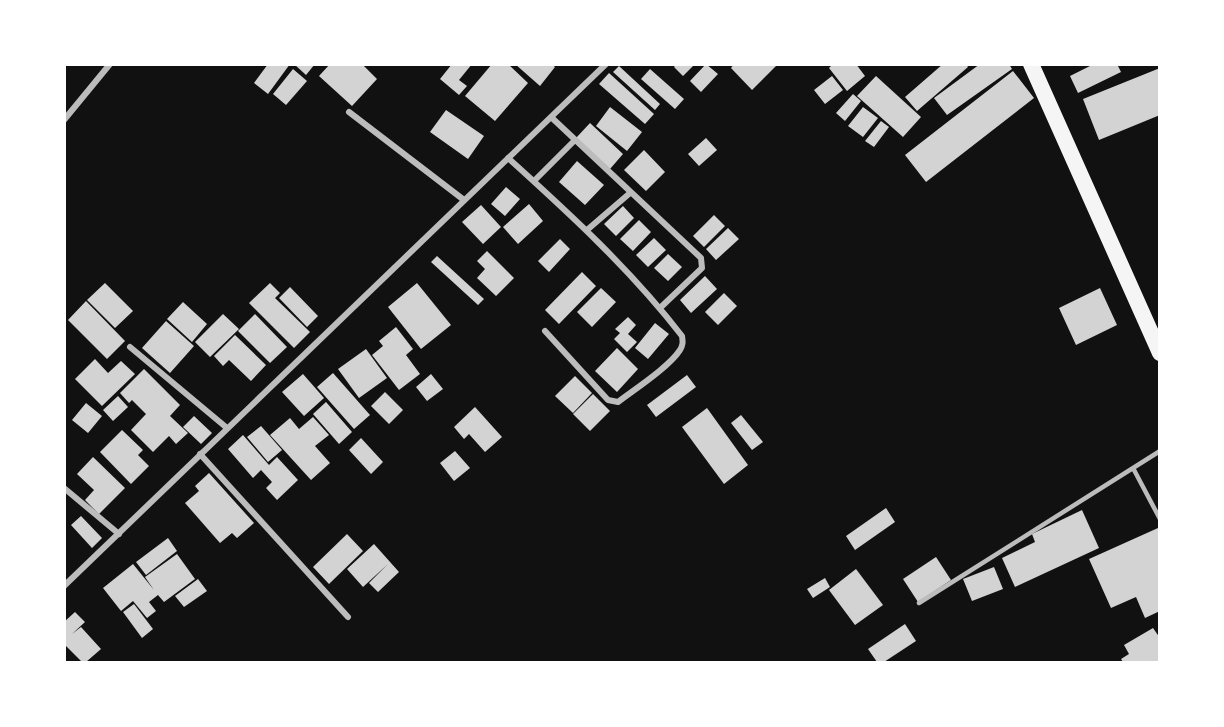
<svg xmlns="http://www.w3.org/2000/svg" width="1224" height="727" viewBox="0 0 1224 727" font-family="'Crimson Pro',serif">
  <rect width="100%" height="100%" fill="#111"/>
  <path fill="#d3d3d3" d="M268,64H290L268,94L254,83Z
    M294,64H315L306,75Z
    M330,64H362L377,79L352,106L319,76Z
    M452,64H472L459,80L467,86L459,95L440,79Z
    M492,64H508L528,83L495,121L465,96Z
    M515,64H552L555,67L540,86Z
    M676,64H695L683,76L674,67Z
    M706,64L718,74L701,92L690,81Z
    M734,64H778L752,90L731,68Z
    M833,64H856L865,76L847,91L829,68Z
    M943,64H966L968,67L917,111L905,97Z
    M980,64H1009L1012,69L947,115L934,98Z
    M1094,64H1117L1121,72L1078,93L1070,76Z
    M619,66L660,104L655,110L613,72Z
    M1160,68V115L1099,140L1083,99Z
    M293,69L307,81L286,105L273,94Z
    M650,69L684,99L675,109L641,79Z
    M1013,71L1034,98L926,182L905,155Z
    M609,73L654,114L645,124L599,84Z
    M832,76L843,90L825,104L814,90Z
    M876,76L921,117L903,137L857,96Z
    M853,94L861,101L845,121L836,113Z
    M610,107L642,132L627,151L596,126Z
    M863,107L878,118L863,137L848,126Z
    M446,110L484,136L468,159L430,132Z
    M881,121L889,127L874,147L865,141Z
    M590,123L623,154L610,169L576,138Z
    M706,138L717,150L699,166L688,154Z
    M644,150L665,172L646,191L624,170Z
    M577,161L604,185L585,205L559,182Z
    M506,187L520,199L505,216L491,204Z
    M529,204L543,221L518,244L503,227Z
    M481,205L501,227L483,244L462,222Z
    M623,206L634,218L616,236L604,224Z
    M714,215L725,226L704,247L693,236Z
    M639,220L651,232L633,251L620,239Z
    M728,228L739,239L716,260L706,249Z
    M654,238L666,250L648,267L636,255Z
    M560,239L570,249L549,272L538,261Z
    M487,251L514,278L496,296L477,278L485,269L477,261Z
    M668,254L682,267L668,281L654,268Z
    M437,256L484,299L478,305L431,262Z
    M582,272L596,286L559,324L545,310Z
    M705,276L717,289L691,313L680,300Z
    M105,283L133,311L115,328L87,300Z
    M270,283L280,293L275,298L310,332L294,348L249,303Z
    M417,283L451,325L421,349L388,307Z
    M290,287L318,316L307,327L279,298Z
    M601,288L616,302L592,327L577,312Z
    M1100,288L1117,325L1076,345L1059,308Z
    M724,293L737,306L718,325L705,312Z
    M86,301L125,341L107,359L68,320Z
    M183,302L207,324L192,342L167,319Z
    M223,314L239,329L210,357L195,342Z
    M255,314L287,347L270,363L238,331Z
    M628,317L636,325L628,334L637,342L627,352L614,339L620,333L615,329Z
    M166,321L194,346L170,373L142,348Z
    M655,323L669,334L648,359L635,348Z
    M396,327L413,349L406,355L420,374L399,390L372,355L383,346L379,341Z
    M235,335L266,365L251,381L229,360L223,366L214,356Z
    M617,348L638,369L617,392L595,371Z
    M366,349L387,378L359,398L338,369Z
    M95,359L108,373L121,361L135,374L102,406L75,379Z
    M144,369L180,405L170,416L188,433L176,444L169,436L153,452L131,430L146,414L132,400L129,403L120,393Z
    M333,373L370,415L354,429L317,387Z
    M303,374L324,398L304,416L282,392Z
    M431,374L443,389L427,401L416,387Z
    M687,375L696,387L656,417L647,405Z
    M575,376L592,393L573,413L555,396Z
    M385,392L403,410L389,424L371,406Z
    M593,394L610,411L590,431L573,414Z
    M118,396L128,407L113,421L103,410Z
    M326,402L352,432L339,444L313,414Z
    M86,403L102,416L88,433L72,420Z
    M475,407L502,437L485,452L469,434L464,439L454,427Z
    M707,408L748,465L724,484L682,427Z
    M741,415L763,442L752,450L731,423Z
    M194,416L212,433L201,444L183,427Z
    M313,417L329,435L315,446L330,463L311,480L270,435L290,418L299,429Z
    M261,426L282,450L268,462L247,437Z
    M122,430L143,450L138,455L149,466L131,484L100,452Z
    M243,435L269,465L277,457L298,480L277,500L266,488L272,482L261,470L253,478L228,449Z
    M361,438L383,462L371,474L349,450Z
    M455,451L470,468L454,481L440,463Z
    M93,457L125,488L99,514L85,500L94,490L77,474Z
    M209,473L254,523L237,538L232,533L220,543L185,503L199,491L195,486Z
    M886,508L895,522L855,550L846,536Z
    M1082,510L1099,548L1015,587L1002,558L1035,542L1032,534Z
    M81,516L102,538L92,548L71,525Z
    M1158,528L1160,611L1145,618L1136,597L1111,608L1089,559Z
    M347,534L363,551L329,584L313,567Z
    M168,538L177,551L146,575L136,562Z
    M374,544L399,572L378,592L369,583L388,564L363,587L347,569Z
    M177,554L195,579L164,602L158,595L149,602L156,611L147,618L133,601L121,611L103,588L133,564L154,590L145,577Z
    M936,557L951,580L918,602L903,579Z
    M994,567L1003,589L972,601L963,579Z
    M856,569L883,605L855,625L829,590Z
    M825,578L830,587L813,598L807,589Z
    M198,579L207,591L184,607L175,596Z
    M134,604L153,629L142,638L123,612Z
    M75,612L85,622L72,634L81,627L101,649L86,662H82L64,644V622Z
    M905,624L916,641L884,662H877L868,649Z
    M1153,628L1160,638V662H1123L1121,659L1129,654L1124,645Z"/>
  <g fill="none" stroke-linecap="round" stroke-linejoin="round">
    <path stroke="#bcbcbc" stroke-width="4.5" d="M1133,468L1160,519
      M919,603L1160,451"/>
    <path stroke="#bcbcbc" stroke-width="6" d="M349,112L464,200
      M551,117L701,258L702,268L660,308
      M64,120L110,64
      M508,158C570,214 631,270 682,336C683,342 683,345 680,350C669,367 635,389 618,402L608,400L545,331
      M534,181L575,140
      M587,230L630,193
      M130,347L227,428
      M200,454L348,617
      M64,488L119,534
      M64,586L606,64"/>
    <path stroke="#f5f5f5" stroke-width="16" d="M1031,64L1160,353"/>
  </g>
  <rect width="1224" height="727" fill="none" stroke="#ffffff" stroke-width="132"/>
</svg>
